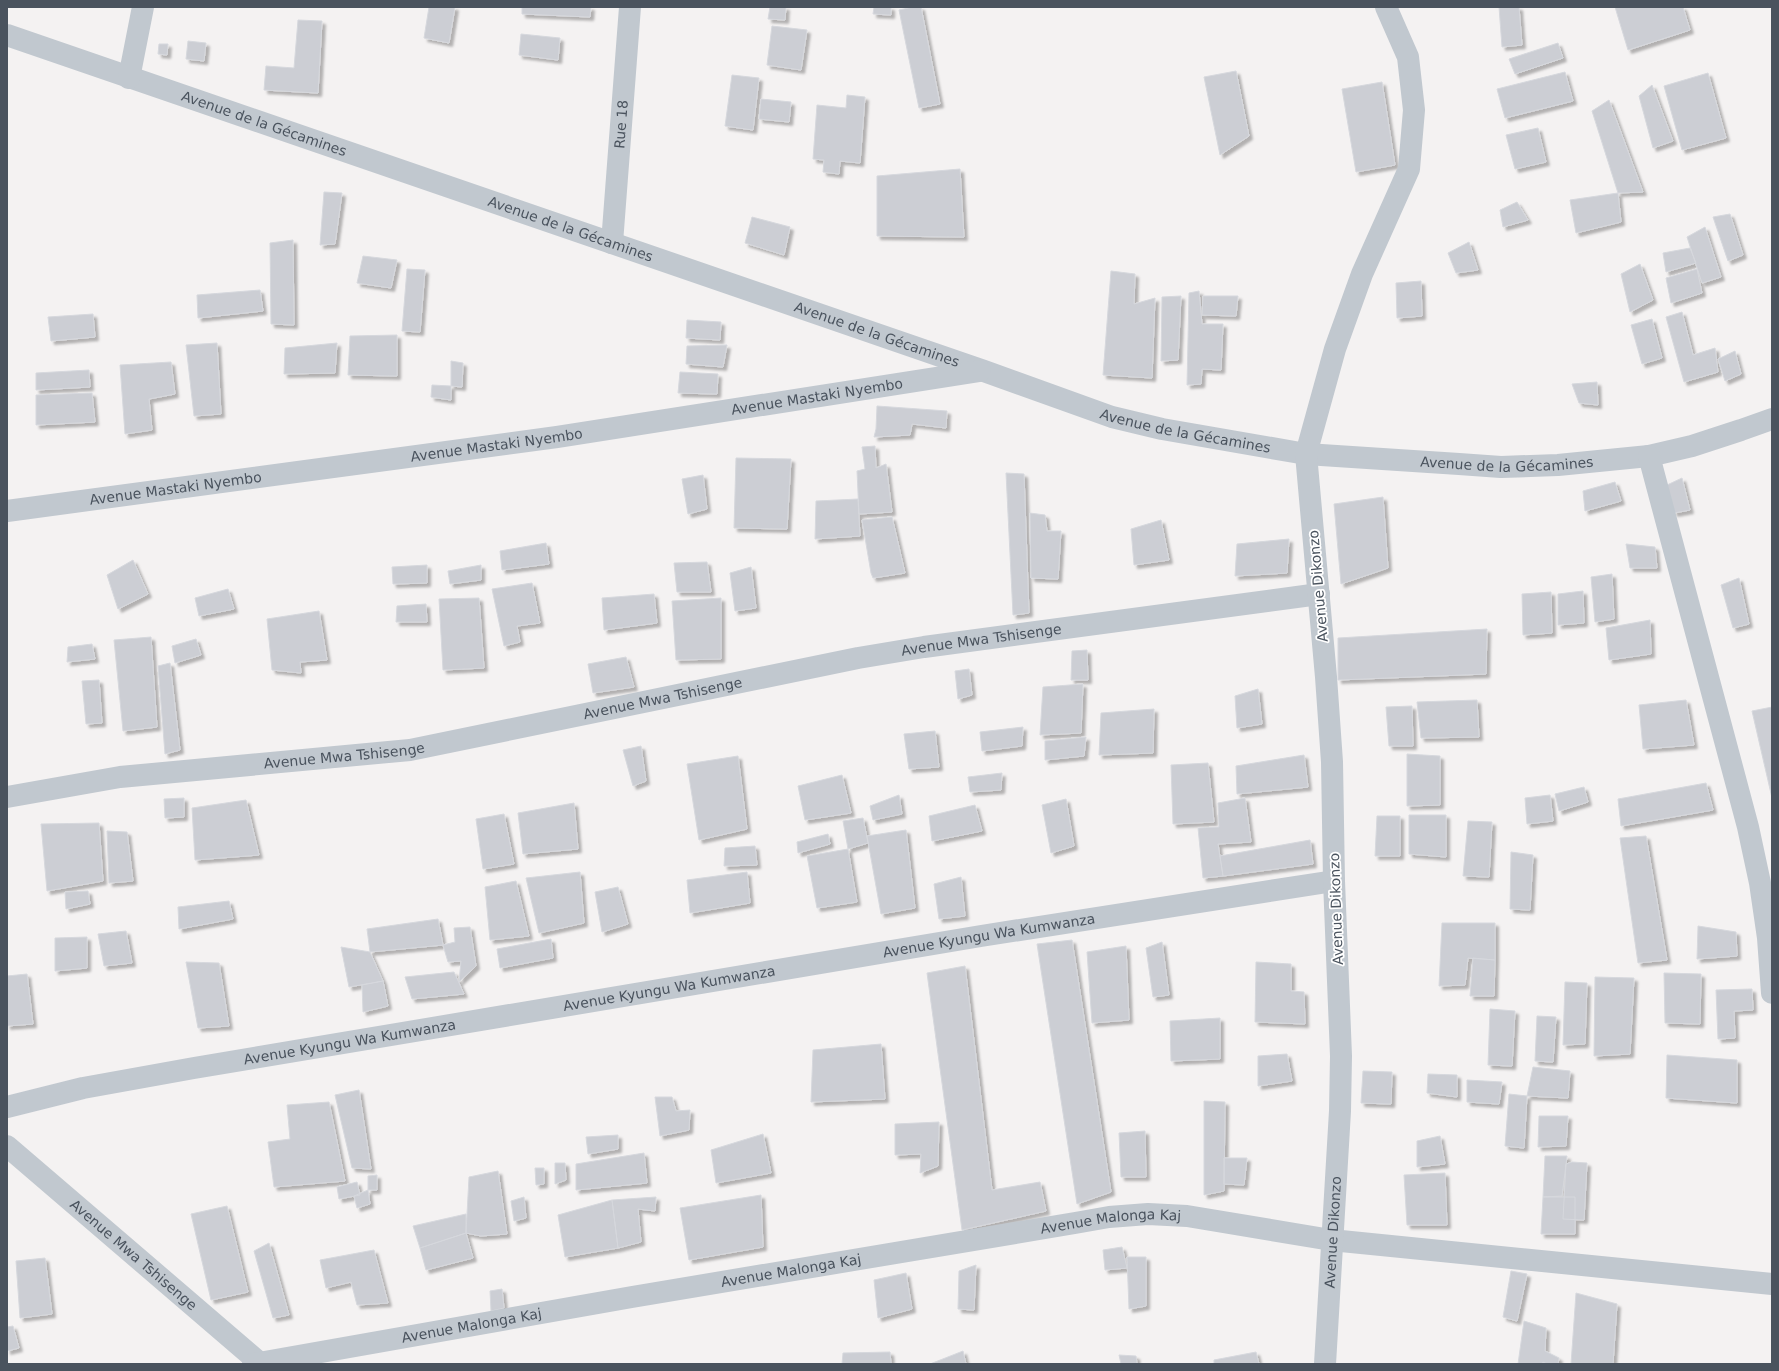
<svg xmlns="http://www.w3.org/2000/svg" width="1779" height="1371" viewBox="0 0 1779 1371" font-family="'DejaVu Sans',sans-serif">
  <defs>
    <filter id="shadow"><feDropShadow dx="3.5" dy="3.5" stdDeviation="1" flood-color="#0004"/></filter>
  </defs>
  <rect width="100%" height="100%" fill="#f4f2f2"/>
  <path fill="#ccced4" stroke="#d6d8dd" filter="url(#shadow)" d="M429,7H455L449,43L424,38Z
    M522,7H591L590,17L522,14Z
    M770,7H786L785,20L768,19Z
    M874,7H891V15L873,14Z
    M913,7H921L940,104L919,108L899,10Z
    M1499,7H1519L1522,45L1502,47Z
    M1615,7H1683L1690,30L1628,50Z
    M298,20L322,21L318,93L264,90L266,66L294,68Z
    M772,26L807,30L801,70L767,65Z
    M521,34L560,38L558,60L519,55Z
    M188,41L206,43L204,61L186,59Z
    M1558,43L1563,58L1515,74L1509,59Z
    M159,44H168L167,55L158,54Z
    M1236,71L1249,136L1220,155L1204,77Z
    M1565,72L1573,101L1505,118L1497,89Z
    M1708,73L1726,138L1682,150L1664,86Z
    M732,75L759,78L753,130L725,126Z
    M1382,82L1395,165L1356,172L1342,89Z
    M1652,85L1673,141L1653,148L1639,96Z
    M847,95L865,97L860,163L840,161L839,174L823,172L824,160L813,159L817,105L846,108Z
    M761,99L791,102L789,122L759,119Z
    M1609,100L1643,192L1618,193L1592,111Z
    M1538,128L1546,162L1515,169L1506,135Z
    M960,169L964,237L877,236V176Z
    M324,192L342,193L335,244L320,245Z
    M1618,193L1621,222L1576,233L1570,200Z
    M1517,202L1528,220L1503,227L1500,210Z
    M1730,214L1743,255L1728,261L1713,217Z
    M752,217L790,227L784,255L745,243Z
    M1705,227L1721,277L1702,283L1687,237Z
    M293,240L294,325L271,324L270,243Z
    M1469,242L1478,270L1456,273L1448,253Z
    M1690,248L1696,263L1666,272L1663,253Z
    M363,256L397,260L391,288L357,283Z
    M1640,264L1653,300L1630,312L1621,274Z
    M407,269L425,270L420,332L402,331Z
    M1697,269L1702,293L1671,303L1666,278Z
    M1111,271L1135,274L1134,304L1155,298L1152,378L1103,375Z
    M1421,281L1422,316L1397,318L1396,283Z
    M260,290L263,311L198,318L197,295Z
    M1199,291L1202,324H1223L1221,370L1202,369L1201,384L1187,385L1189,293Z
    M1181,296L1178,360L1161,361L1162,297Z
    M1203,296H1238L1236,316L1202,315Z
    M1682,312L1693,355L1715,348L1718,372L1684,382L1666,317Z
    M93,314L95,337L51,341L48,317Z
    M1652,319L1662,358L1642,364L1631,325Z
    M687,320L721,322L720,340L686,338Z
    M397,335V376L348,375L350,336Z
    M217,343L221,414L194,416L186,345Z
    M337,343L335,373L284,374L285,348Z
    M727,345L723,367L686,364L687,346Z
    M1735,351L1741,374L1725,381L1718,359Z
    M451,361L463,363L462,387L451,386Z
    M171,362L175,394L149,399L152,430L125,434L120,365Z
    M89,370L90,387L36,390V373Z
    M680,372L718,374L717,394L678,393Z
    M1597,382L1598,405L1579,403L1572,384Z
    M432,385L451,386V400L431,397Z
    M92,393L95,422L36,425V395Z
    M877,406L947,411L946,428L912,424L910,435L874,437L876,429Z
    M875,446L876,468L886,464L892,512L859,514L857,471L865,469L862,447Z
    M736,458L791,459L787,529L734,528Z
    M1006,473L1024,474L1029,613L1013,615Z
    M703,475L707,509L688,514L682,479Z
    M1682,478L1690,510L1674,513L1667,485Z
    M1615,482L1621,501L1585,511L1583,491Z
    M1383,497L1388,568L1341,584L1334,504Z
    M858,499L860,536L815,539L816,501Z
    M1030,513L1045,515L1047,531H1061L1058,579L1031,578Z
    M892,517L905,573L873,578L871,573L862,520Z
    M1161,520L1169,560L1134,565L1131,529Z
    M1289,539L1287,573L1235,576L1237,544Z
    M546,543L549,564L502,570L500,551Z
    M1626,544L1655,547L1657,568H1630Z
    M133,560L148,594L118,609L107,575Z
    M707,562L711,592H677L674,563Z
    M427,565V583L393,584L392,567Z
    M481,565V580L450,584L448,571Z
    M751,567L756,608L735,611L730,573Z
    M1612,574L1614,619L1595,622L1591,577Z
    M1739,578L1749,624L1733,628L1721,585Z
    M532,583L540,623L517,626L520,642L504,646L492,589Z
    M228,589L234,609L199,616L195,598Z
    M1583,591L1584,623L1558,625V594Z
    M1551,592L1552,633L1523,635L1522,594Z
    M654,594L657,623L604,630L602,598Z
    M479,598L484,668L443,670L439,599Z
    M721,598V659L676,660L672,601Z
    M426,604L427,622H396L397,606Z
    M319,611L327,660L300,662L301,673L272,670L267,619Z
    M1650,620L1651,654L1609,660L1606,628Z
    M1487,629L1486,674L1338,680V638Z
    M151,637L157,727L123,731L114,640Z
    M196,639L201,655L175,663L172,646Z
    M92,644L95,659L67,662L68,647Z
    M1087,650L1088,680H1071L1072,651Z
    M626,657L634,687L593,693L588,664Z
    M170,663L180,750L165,754L158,666Z
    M969,669L972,695L958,699L955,671Z
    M99,680L102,723L86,724L82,681Z
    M1083,684L1081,733L1040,735L1043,687Z
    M1258,689L1262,724L1237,728L1235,696Z
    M1477,700L1479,737L1421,738L1417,702Z
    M1686,700L1694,745L1643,749L1639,705Z
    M1412,706L1413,746H1389L1386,707Z
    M1772,707V798L1752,711Z
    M1154,709L1153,753L1099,755L1101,713Z
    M1023,727L1022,746L982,751L980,732Z
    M935,731L939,767L909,769L904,734Z
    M1086,737L1084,756L1045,760V741Z
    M641,746L646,781L633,786L623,750Z
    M1407,754L1440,756V805L1407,806Z
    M1304,755L1308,787L1237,794L1236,766Z
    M738,756L747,829L699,840L687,764Z
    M1208,763L1214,822L1173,824L1171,765Z
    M1002,773L1001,790L970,792L968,777Z
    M842,775L851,813L805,820L798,786Z
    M1706,783L1713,810L1621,826L1618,799Z
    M1584,787L1588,802L1559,811L1555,794Z
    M899,795L902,814L873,820L870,806Z
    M1550,795L1553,821L1527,824L1525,798Z
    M184,798V817L165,818L164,799Z
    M1245,798L1251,842L1218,844L1223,876L1203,878L1198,828L1219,827L1218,803Z
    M1066,799L1074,846L1051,853L1042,805Z
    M246,800L259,855L195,860L192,808Z
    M574,803L578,849L523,854L518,813Z
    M975,805L982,831L932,841L929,816Z
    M504,814L514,864L483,869L476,819Z
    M1409,815H1446V857L1409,854Z
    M1377,816H1400V856H1375Z
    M863,818L868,843L848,849L843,821Z
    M1468,821L1492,822L1489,877L1463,876Z
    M99,823L103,881L47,891L41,824Z
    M906,830L915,908L881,914L867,836Z
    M107,831L127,832L133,881L109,883Z
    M828,834L830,844L798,853L797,842Z
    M1646,836L1667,960L1638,963L1620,838Z
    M1310,840L1313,864L1223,876L1220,856Z
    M755,846L757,865L724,866L725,848Z
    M848,849L857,902L817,908L807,856Z
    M1511,852L1533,855L1530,910L1510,909Z
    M580,872L584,923L539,933L526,878Z
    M747,872L750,903L690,913L687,880Z
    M961,877L965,916L939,919L934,884Z
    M516,881L529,936L490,940L485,887Z
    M618,887L628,924L602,932L595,892Z
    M88,891L90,904L66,909L65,892Z
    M229,901L233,919L179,929L178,907Z
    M438,919L443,945L370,952L367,929Z
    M1442,923H1495V960L1468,958L1465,985L1439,986Z
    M1698,926L1736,932L1737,956L1697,959Z
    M470,927L476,966L459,982L461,961L448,962L443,945L455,942L454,928Z
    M126,931L132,963L104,966L98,934Z
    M87,937V968L55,971V938Z
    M551,939L553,958L500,968L497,949Z
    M1072,940L1111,1192L1077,1204L1037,944Z
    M1162,942L1169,995L1153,997L1146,948Z
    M1126,946L1129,1020L1092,1023L1087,952Z
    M341,947L370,952L383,981L349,987Z
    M1473,958L1495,960L1494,996H1470Z
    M186,962L219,963L229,1026L198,1028Z
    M1256,962L1291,964V991L1304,992L1305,1024L1255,1022Z
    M965,966L992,1190L1040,1182L1046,1211L962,1230L927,973Z
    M454,972L464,994L412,999L405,977Z
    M1664,973L1701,974L1700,1024L1665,1023Z
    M27,974L33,1024L7,1026V976Z
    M1595,977L1634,978L1630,1054L1594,1056Z
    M383,981L388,1006L363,1012L362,985Z
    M1565,982L1587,983L1585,1044L1563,1045Z
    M1752,989L1753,1010L1734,1011L1735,1038L1718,1039L1716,990Z
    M1490,1009L1515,1011L1512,1066L1488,1065Z
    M1537,1016L1556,1017L1553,1062L1535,1061Z
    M1220,1018V1059L1171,1061L1170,1021Z
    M881,1044L885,1099L811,1102L813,1050Z
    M1287,1054L1292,1081L1258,1086V1056Z
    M1667,1055L1737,1060V1103L1666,1098Z
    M1533,1067L1570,1071L1568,1098L1527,1096Z
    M1363,1071L1392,1072L1391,1104L1361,1103Z
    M1428,1074L1457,1075V1097L1427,1093Z
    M1467,1080L1502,1082L1499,1104L1467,1102Z
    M359,1090L371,1169L352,1168L335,1095Z
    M1509,1094L1527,1096L1524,1148L1505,1146Z
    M655,1097H672L676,1111L690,1110L689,1130L660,1136Z
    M1204,1101L1225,1102L1224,1191L1204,1195Z
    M329,1102L345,1181L274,1187L268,1142L290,1139L287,1105Z
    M1539,1116H1568L1566,1146L1538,1147Z
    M939,1122L938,1166L920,1173L921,1154L895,1155V1124Z
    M1145,1131L1146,1177H1121L1119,1133Z
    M763,1134L771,1173L716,1183L711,1150Z
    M618,1135V1149L588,1154L586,1137Z
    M1440,1136L1445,1164L1417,1167V1141Z
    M644,1153L647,1183L576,1190V1164Z
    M1545,1156H1567L1562,1196L1543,1197Z
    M1224,1158H1247L1244,1185L1224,1184Z
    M1572,1162L1587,1163L1584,1220L1563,1219L1566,1164Z
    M555,1163H565L566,1180L555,1184Z
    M535,1168H544V1184L536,1185Z
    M498,1171L507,1234L481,1236L466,1233L469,1177Z
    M1445,1173L1447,1225H1407L1404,1175Z
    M377,1175V1190H368V1176Z
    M357,1182L360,1195L339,1199L337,1187Z
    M368,1190L370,1204L357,1208L354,1196Z
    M761,1195L763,1247L689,1260L680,1208Z
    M524,1197L526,1218L514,1221L511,1201Z
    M656,1197L655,1211L638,1209L641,1242L618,1248L612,1200Z
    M1543,1197H1575V1234H1541Z
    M612,1200L618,1248L565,1257L558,1215Z
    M227,1206L248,1292L211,1300L191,1214Z
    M466,1214V1233L420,1248L413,1226Z
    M466,1233L473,1258L426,1270L420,1248Z
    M269,1243L289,1315L273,1318L254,1251Z
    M1122,1247L1127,1268L1105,1270L1103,1250Z
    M374,1250L388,1303L357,1305L351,1282L326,1288L320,1260Z
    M1127,1257H1146V1306L1129,1309Z
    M45,1258L52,1314L20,1318L16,1261Z
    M976,1265L974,1310L958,1309L959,1271Z
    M1511,1271L1527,1274L1517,1321L1503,1317Z
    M906,1273L912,1309L878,1318L874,1280Z
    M502,1289L504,1308L491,1311L490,1291Z
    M1576,1293L1617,1304L1613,1364H1571Z
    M1524,1321L1546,1328L1545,1351L1559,1358L1558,1364H1547L1543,1362L1542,1364H1518Z
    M13,1326L19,1348L7,1351V1327Z
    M963,1351L966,1364H930Z
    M890,1352L891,1364H842L843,1353Z
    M1256,1352L1259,1364H1214V1360Z
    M1119,1355L1136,1356L1137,1364H1121Z"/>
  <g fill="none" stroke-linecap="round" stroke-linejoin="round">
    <g stroke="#c1c8cf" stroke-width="22">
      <path id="s1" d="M7,35L984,371L1112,417L1162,429L1306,454L1459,464L1501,467L1558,465L1649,456L1692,446L1741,430L1772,419"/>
      <path d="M129,78L143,7"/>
      <path id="s2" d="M612,243L630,7"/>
      <path d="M1649,456L1748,827L1760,883L1768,938L1772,993"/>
      <path id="s3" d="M7,511L557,437L980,371"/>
      <path id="s4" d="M7,797L120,777L410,750L858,658L924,647L1319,594"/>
      <path id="s5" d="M7,1107L83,1088L194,1068L981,936L1334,881"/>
      <path id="s6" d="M7,1146L261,1364"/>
      <path id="s7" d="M253,1364L632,1297L1075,1223L1109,1217L1148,1214L1187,1216L1331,1240L1772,1284"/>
      <path id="s8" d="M1325,1364L1340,1111L1341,1056L1334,881L1332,762L1326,677L1306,454L1335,349L1362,274L1409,169L1414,110L1408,57L1386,7"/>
    </g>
  </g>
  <g text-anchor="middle" stroke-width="3.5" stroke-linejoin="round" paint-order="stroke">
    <g font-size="14" fill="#4a535e" stroke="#fff">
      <text dy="5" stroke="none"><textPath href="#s1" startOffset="272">Avenue de la Gécamines</textPath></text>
      <text dy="5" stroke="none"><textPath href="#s2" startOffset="119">Rue 18</textPath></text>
      <text dy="5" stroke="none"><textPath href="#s1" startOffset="596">Avenue de la Gécamines</textPath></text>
      <text dy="5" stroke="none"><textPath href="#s1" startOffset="920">Avenue de la Gécamines</textPath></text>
      <text dy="5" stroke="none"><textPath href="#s3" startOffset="818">Avenue Mastaki Nyembo</textPath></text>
      <text dy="5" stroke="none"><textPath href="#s1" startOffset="1244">Avenue de la Gécamines</textPath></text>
      <text dy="5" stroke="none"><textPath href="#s3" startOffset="494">Avenue Mastaki Nyembo</textPath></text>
      <text dy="5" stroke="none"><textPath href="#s1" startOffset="1568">Avenue de la Gécamines</textPath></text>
      <text dy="5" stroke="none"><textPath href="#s3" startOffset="170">Avenue Mastaki Nyembo</textPath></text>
      <text transform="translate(1318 586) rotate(-95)" y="5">Avenue Dikonzo</text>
      <text dy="5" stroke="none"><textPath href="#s4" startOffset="988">Avenue Mwa Tshisenge</textPath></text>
      <text dy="5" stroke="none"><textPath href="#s4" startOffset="664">Avenue Mwa Tshisenge</textPath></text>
      <text dy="5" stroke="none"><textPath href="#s4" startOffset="340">Avenue Mwa Tshisenge</textPath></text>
      <text transform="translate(1336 909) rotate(-92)" y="5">Avenue Dikonzo</text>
      <text dy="5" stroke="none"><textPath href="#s5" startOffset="997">Avenue Kyungu Wa Kumwanza</textPath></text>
      <text dy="5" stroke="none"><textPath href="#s5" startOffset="673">Avenue Kyungu Wa Kumwanza</textPath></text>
      <text dy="5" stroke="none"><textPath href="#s5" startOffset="349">Avenue Kyungu Wa Kumwanza</textPath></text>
      <text dy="5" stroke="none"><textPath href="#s7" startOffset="870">Avenue Malonga Kaj</textPath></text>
      <text dy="5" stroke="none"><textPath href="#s8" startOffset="132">Avenue Dikonzo</textPath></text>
      <text dy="5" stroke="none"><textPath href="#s6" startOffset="167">Avenue Mwa Tshisenge</textPath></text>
      <text dy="5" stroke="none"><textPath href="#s7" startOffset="546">Avenue Malonga Kaj</textPath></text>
      <text dy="5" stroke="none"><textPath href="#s7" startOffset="222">Avenue Malonga Kaj</textPath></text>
    </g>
  </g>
  <rect width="1779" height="1371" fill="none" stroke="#4a535e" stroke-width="16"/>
</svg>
